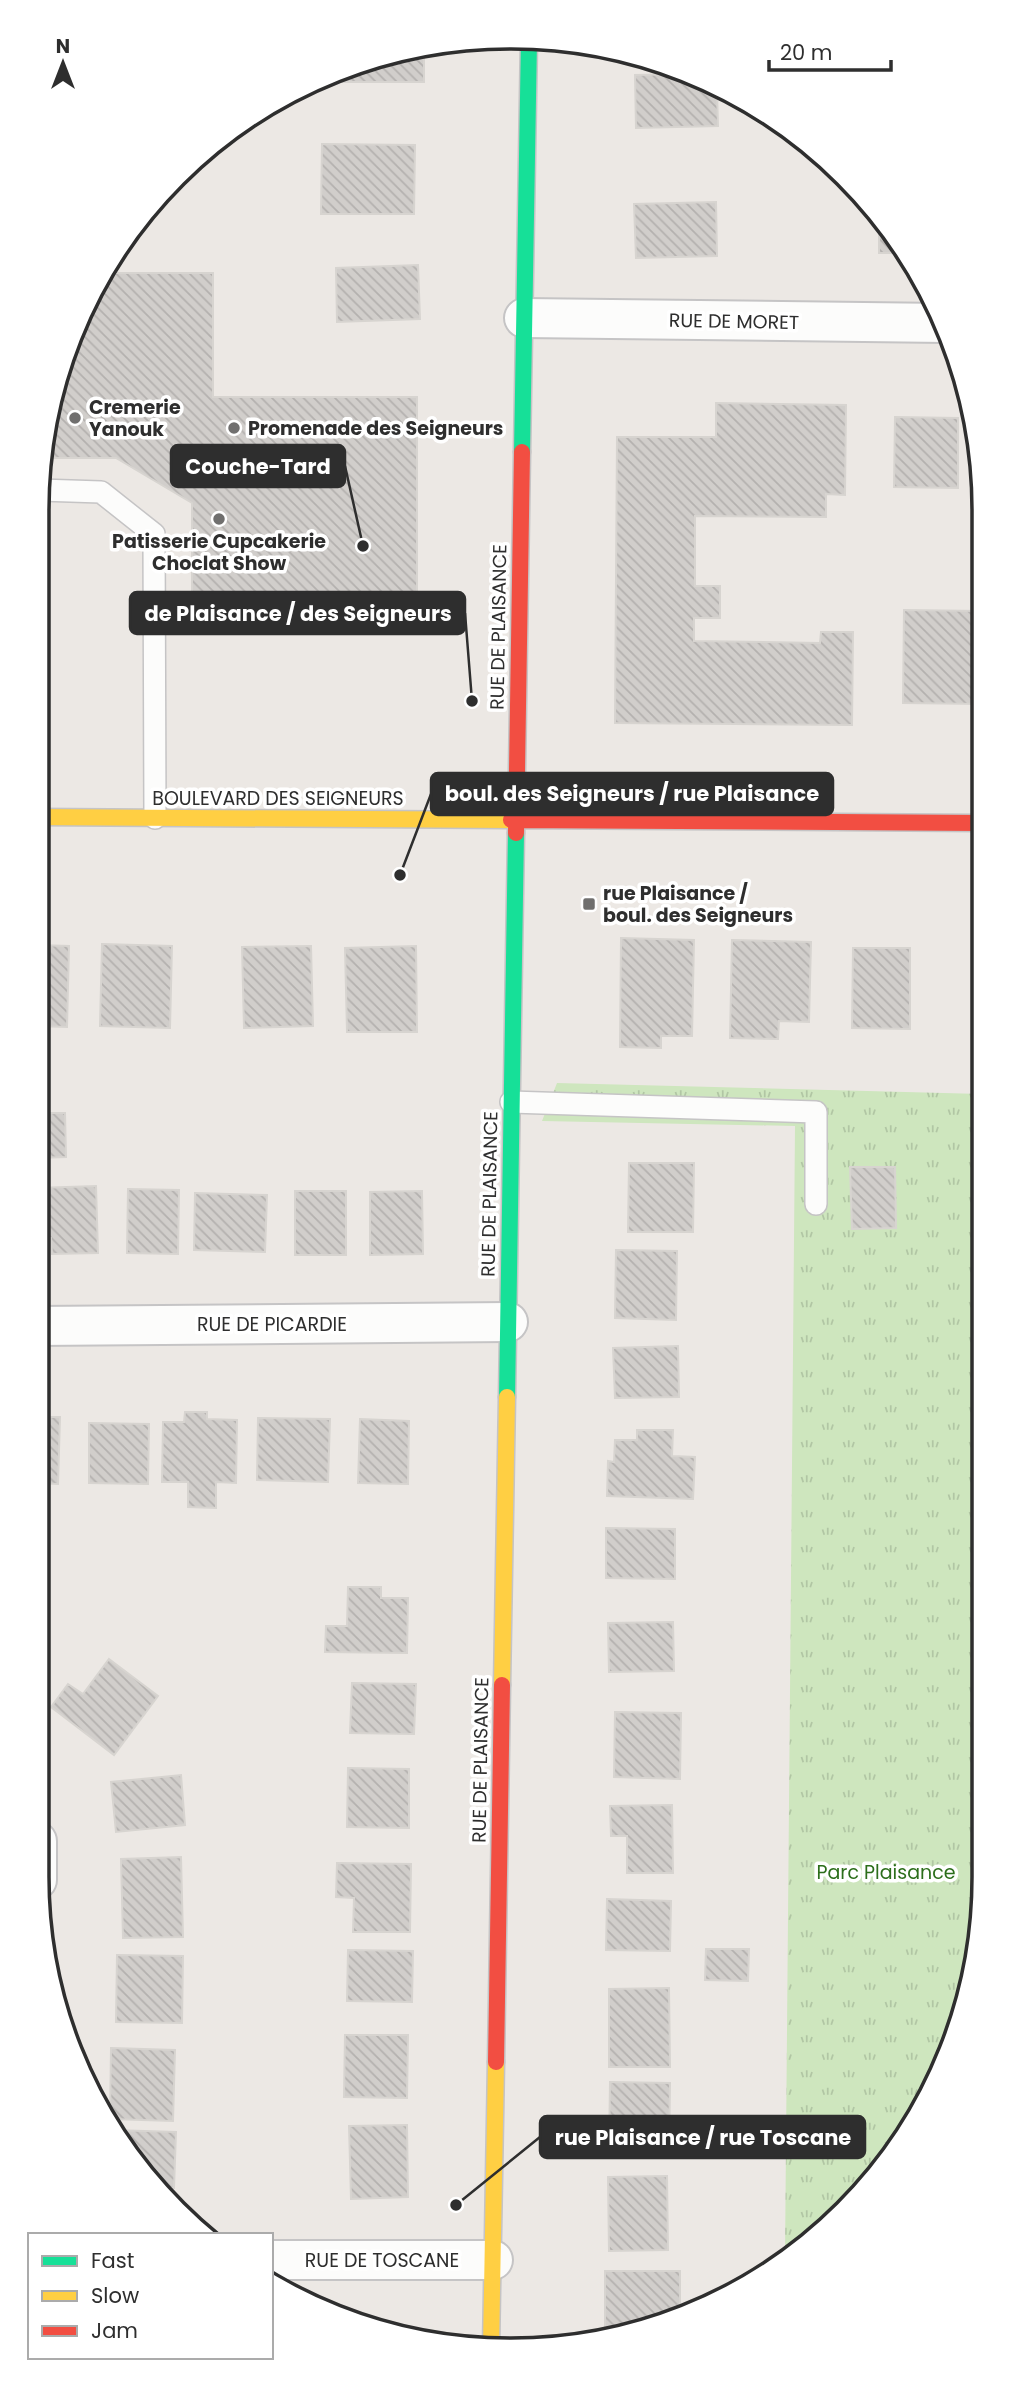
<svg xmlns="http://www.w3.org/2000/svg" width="1021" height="2387" viewBox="0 0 1021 2387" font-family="Poppins,sans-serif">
  <defs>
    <pattern id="park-tufts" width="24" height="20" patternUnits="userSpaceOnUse" patternTransform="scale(1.75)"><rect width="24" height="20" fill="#cee6be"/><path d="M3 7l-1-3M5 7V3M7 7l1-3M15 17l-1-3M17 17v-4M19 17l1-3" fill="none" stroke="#b1c6a4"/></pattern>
    <pattern id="building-back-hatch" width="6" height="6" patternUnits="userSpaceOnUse" patternTransform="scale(1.75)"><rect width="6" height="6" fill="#d1cecb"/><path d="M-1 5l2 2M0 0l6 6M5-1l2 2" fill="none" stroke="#b4b1af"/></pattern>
  </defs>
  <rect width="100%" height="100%" fill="#ece8e4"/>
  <path fill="url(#park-tufts)" d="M557,1083L982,1094L984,1876L959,2029L921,2113L867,2189L785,2256L795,1126L542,1121Z"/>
  <path fill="url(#building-back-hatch)" stroke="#d7d4d0" stroke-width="2" d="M424,47V82H333V74L388,53Z
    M685,74L717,91L718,126L636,128L635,75Z
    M322,144L415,145L414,214H321Z
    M716,202L717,256L636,258L634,204Z
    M879,215L886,222L904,253H879Z
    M418,265L420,319L337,322L336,268Z
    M100,273H213V397H417V604H192V503L116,458H45L62,358Z
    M716,403L846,405L845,495L826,494V517L695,516V586H720V618H694V641L820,643L821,632H853L852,725L615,723L617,437H716Z
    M895,417L958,418V488L894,487Z
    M904,610L981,611V704L903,703Z
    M621,938L694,940L692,1036H661V1048L620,1047Z
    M732,940L811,942L809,1022L779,1021L778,1039L730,1038Z
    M102,944L172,946L170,1028L100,1026Z
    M37,945L69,946L67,1027L37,1026Z
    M311,946L313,1026L244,1028L242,947Z
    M416,946L417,1032H347L345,948Z
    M853,948H910V1029L852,1028Z
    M37,1113H65L66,1157L37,1158Z
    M629,1163H694L693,1232H628Z
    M850,1167H895L896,1228L852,1229Z
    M96,1186L98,1253L52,1254L51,1238H37V1188Z
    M128,1189L179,1190L178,1254L127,1253Z
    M295,1191H346V1255H295Z
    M422,1191L423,1254L370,1255V1192Z
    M195,1193L267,1195L265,1252L194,1250Z
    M616,1250L677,1251L676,1320L615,1318Z
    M678,1346L679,1397L615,1398L613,1348Z
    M185,1412H207V1419L237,1420L236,1483L216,1482V1508L188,1507V1482H162L163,1422H184Z
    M37,1417H60L58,1484L37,1483Z
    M258,1418L330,1419L328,1482L257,1480Z
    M360,1419L409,1421L408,1484L358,1483Z
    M89,1423L149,1424L148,1484L89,1483Z
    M637,1430H673L672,1456L695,1457L693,1499L607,1496L608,1461L614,1462L615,1440H637Z
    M606,1528L675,1529V1579L606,1578Z
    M348,1587H381V1598H408L407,1653L325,1652L326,1626H347Z
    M673,1622L674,1671L609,1672L608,1623Z
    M109,1659L158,1696L114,1755L51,1707L68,1684L83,1694Z
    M352,1683L416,1684L414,1734L350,1733Z
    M615,1712L681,1713L680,1779L614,1777Z
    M348,1768L409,1769V1828L347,1827Z
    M181,1775L185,1825L116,1832L111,1782Z
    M672,1805L673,1873H627V1836H611L610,1806Z
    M181,1857L183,1937L123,1938L121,1859Z
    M337,1863L411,1864L410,1932H353L354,1898L336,1897Z
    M607,1899L671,1901L670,1951L606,1950Z
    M706,1949H749L748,1981L705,1980Z
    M348,1950L413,1951L412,2002L347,2001Z
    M117,1955L183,1956L182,2023L116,2022Z
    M669,1988L670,2067H609V1989Z
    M345,2035H408L407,2098L344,2097Z
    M111,2048L175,2050L173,2121L110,2119Z
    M610,2082L670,2083L669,2151H609Z
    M407,2125L408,2197L351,2199L349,2126Z
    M112,2130L176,2132L174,2188L153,2187Z
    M667,2176L668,2250L609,2251L608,2177Z
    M605,2271H680V2312L605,2340Z"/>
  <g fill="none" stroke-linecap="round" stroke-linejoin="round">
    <defs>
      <path id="lane" d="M40,490L101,492L154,534L155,818
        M511,1102L816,1112V1204"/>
      <path id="street" d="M524,318L945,323
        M37,1326L508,1322
        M37,1841V1880
        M271,2260H493"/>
      <path id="fast" d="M522,452L529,39
        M507,1397L516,833"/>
      <path id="slow" d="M37,817L511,820
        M502,1685L507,1397
        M491,2348L496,2062"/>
      <path id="jam" d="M511,820L981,823
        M516,833L522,452
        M496,2062L502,1685"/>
    </defs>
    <use href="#lane" stroke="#c5c4c5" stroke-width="24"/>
    <use href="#street" stroke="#c5c4c5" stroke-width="42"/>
    <use href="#fast" stroke="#c5c4c5" stroke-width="19"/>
    <use href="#slow" stroke="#c5c4c5" stroke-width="19"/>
    <use href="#jam" stroke="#c5c4c5" stroke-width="19"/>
    <use href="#lane" stroke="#fcfcfb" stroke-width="21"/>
    <use href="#street" stroke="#fcfcfb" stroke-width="38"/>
    <use href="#fast" stroke="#16e098" stroke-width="16"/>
    <use href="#slow" stroke="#ffcf43" stroke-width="16"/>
    <use href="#jam" stroke="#f24e42" stroke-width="16"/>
  </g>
  <g fill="#706f6e" stroke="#fff" stroke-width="2.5">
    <circle cx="75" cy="418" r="7"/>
    <circle cx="234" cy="428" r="7"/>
    <circle cx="219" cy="519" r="7"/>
    <rect x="582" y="897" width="14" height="14" rx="3.5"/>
  </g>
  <g text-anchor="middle" stroke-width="7" stroke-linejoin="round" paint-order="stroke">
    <g font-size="19" fill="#2e2e2e" stroke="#fff">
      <text transform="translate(734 321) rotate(1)" y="7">RUE DE MORET</text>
      <text transform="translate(498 627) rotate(-89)" y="7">RUE DE PLAISANCE</text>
      <text x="278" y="805">BOULEVARD DES SEIGNEURS</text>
      <text transform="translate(489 1194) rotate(-89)" y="7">RUE DE PLAISANCE</text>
      <text x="272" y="1331">RUE DE PICARDIE</text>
      <text transform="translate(480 1760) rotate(-89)" y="7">RUE DE PLAISANCE</text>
      <text x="382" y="2267">RUE DE TOSCANE</text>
    </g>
    <g font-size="19" font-weight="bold" fill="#2e2e2e" stroke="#fff" text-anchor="start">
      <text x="89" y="414">Cremerie<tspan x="89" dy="22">Yanouk</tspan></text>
      <text x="248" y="435">Promenade des Seigneurs</text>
      <text x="219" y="548" text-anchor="middle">Patisserie Cupcakerie<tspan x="219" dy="22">Choclat Show</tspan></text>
      <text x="603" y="900">rue Plaisance /<tspan x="603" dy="22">boul. des Seigneurs</tspan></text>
    </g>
    <g font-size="19" fill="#2c6e1b" stroke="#fff">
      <text x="886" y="1879">Parc Plaisance</text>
    </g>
  </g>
  <path d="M0 0H1021V2387H0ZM510 49H511A461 461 0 0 1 972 510V1877A461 461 0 0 1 511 2338H510A461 461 0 0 1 49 1877V510A461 461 0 0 1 510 49Z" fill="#fff" fill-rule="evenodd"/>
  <path fill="none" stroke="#2e2e2e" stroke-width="3.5" d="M510 49H511A461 461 0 0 1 972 510V1877A461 461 0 0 1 511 2338H510A461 461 0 0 1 49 1877V510A461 461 0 0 1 510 49Z"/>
  <path fill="none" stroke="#2e2e2e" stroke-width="2.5" d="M363 546L345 466M472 701L465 613M400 875L431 794M456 2205L540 2137"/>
  <g fill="#2e2e2e" stroke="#fff" stroke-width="2.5">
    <circle cx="363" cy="546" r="7"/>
    <circle cx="472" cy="701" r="7"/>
    <circle cx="400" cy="875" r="7"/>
    <circle cx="456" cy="2205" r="7"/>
  </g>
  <g fill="#2e2e2e" stroke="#2e2e2e" stroke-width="2.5">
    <rect x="171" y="445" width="174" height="42" rx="7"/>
    <rect x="130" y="592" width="335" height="42" rx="7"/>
    <rect x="431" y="773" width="402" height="42" rx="7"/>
    <rect x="540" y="2116" width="325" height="42" rx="7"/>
  </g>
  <g font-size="21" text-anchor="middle" font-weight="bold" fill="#fff">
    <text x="258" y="474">Couche-Tard</text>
    <text x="298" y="621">de Plaisance / des Seigneurs</text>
    <text x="632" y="801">boul. des Seigneurs / rue Plaisance</text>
    <text x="703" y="2145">rue Plaisance / rue Toscane</text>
  </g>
  <rect x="28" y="2233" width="245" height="126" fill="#ffffff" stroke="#ababab" stroke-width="2"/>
  <rect x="42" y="2256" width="35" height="10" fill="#16e098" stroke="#ababab" stroke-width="2"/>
  <text x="91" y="2268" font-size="21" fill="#2e2e2e">Fast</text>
  <rect x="42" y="2291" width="35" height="10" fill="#ffcf43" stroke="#ababab" stroke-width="2"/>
  <text x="91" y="2303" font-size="21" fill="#2e2e2e">Slow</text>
  <rect x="42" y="2326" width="35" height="10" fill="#f24e42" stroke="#ababab" stroke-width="2"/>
  <text x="91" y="2338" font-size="21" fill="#2e2e2e">Jam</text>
  <g transform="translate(63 63)" stroke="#ffffff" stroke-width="5" paint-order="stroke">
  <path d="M0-5L12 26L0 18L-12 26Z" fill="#2e2e2e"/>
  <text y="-10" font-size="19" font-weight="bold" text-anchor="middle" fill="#2e2e2e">N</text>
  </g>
  <path d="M769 60v10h122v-10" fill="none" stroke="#2e2e2e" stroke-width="3.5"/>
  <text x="780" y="60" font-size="21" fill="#2e2e2e" stroke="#ffffff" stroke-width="5" paint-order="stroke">20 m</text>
</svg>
